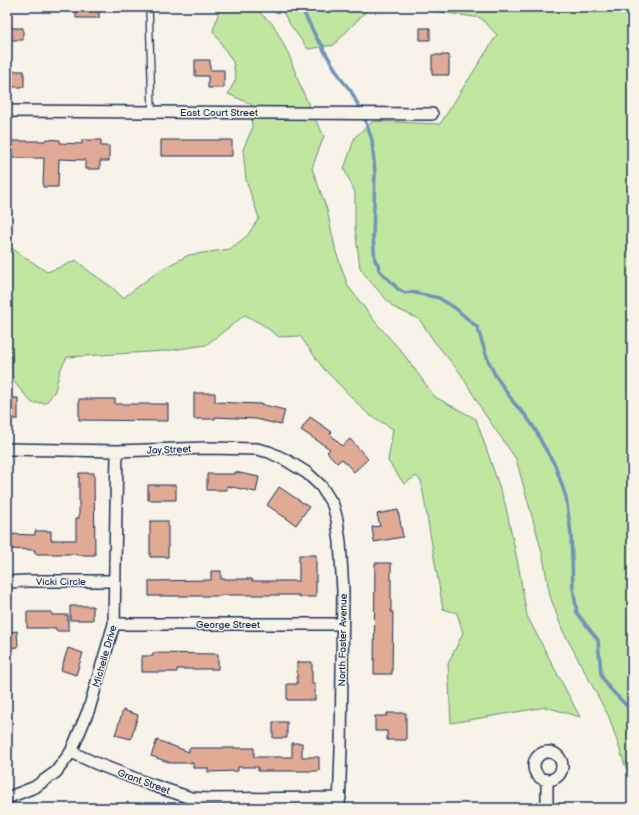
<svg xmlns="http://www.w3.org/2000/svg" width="639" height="815" viewBox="0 0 639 815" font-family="'Balsamiq Sans',sans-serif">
  <rect width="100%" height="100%" fill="#f7f3e8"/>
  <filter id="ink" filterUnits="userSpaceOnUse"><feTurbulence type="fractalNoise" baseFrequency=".025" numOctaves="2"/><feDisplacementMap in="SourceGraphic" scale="8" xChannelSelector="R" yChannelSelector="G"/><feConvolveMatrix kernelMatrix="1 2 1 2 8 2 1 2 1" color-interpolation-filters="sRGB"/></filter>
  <g filter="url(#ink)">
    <path fill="#c0e6a0" stroke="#6e8a7f" d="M220,7H253L273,24L289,55L298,80L312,113L324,136L312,168L327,210L336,252L348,286L377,324L402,352L435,397L476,419L505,503L519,569L527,616L580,717L546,707L451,723L448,664L463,633L457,613L443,609L421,481L416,476L404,484L388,461L393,429L368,414L323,368L300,336L279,337L263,325L245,315L206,345L165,351L67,357L60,370L55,391L46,403H32L13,381L12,354L7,355V245L47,272L63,266L76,260L90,272L113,288L123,298L160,270L189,255L230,249L247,236L259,218L246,180L243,149L252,129L251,104L228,94L236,79L233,62L213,31Z
      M280,7H370L334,45L308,49L291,26Z
      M407,7H632V808H630L631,783L609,717L562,629L550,596L542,552L516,459L484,413L461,374L434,341L419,319L393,307L369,280L360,268L355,228V192L344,169L355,137L373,121L440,124L497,35L481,18Z"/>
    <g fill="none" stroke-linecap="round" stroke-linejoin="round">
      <path stroke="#7293ba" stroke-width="3.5" d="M301,7L317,39L323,46V49L342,80L351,91L364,117L372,140L375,173L373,237L375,261L378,264L379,270L398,289L405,293L411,292L439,298L455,308L477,327L488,360L495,375L514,403L526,416L535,429L542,443L555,465L566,497L571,534L573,587L577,613L590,630L598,640L601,674C606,688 622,700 632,711"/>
    </g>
    <path fill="#e0aa95" stroke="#1b2f5e" d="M76,7H99V18H76Z
      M8,28H23V40H8Z
      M420,28H430V40H420Z
      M432,55H449V75H432Z
      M195,60H210V70H224V88H208V76H195Z
      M7,71H24V87H7Z
      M46,139L60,140V143L82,144V140H101V146H109V161H100V169H85V160L59,159L58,187H43L44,158H7V141H45Z
      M161,140H232V156H161Z
      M194,393H215V402L260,404L285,410L281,425L256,419L215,417V419H194Z
      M7,398H18V419H7Z
      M79,399H115V404H168V421L79,420Z
      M310,417L332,432L330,434L342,446L350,439L368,459L354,472L342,459L337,463L327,452L330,449L301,430Z
      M235,472L259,477L256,492L227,486V490H207V474H235Z
      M79,473H94L95,555H76V554H35V550L7,549V534L35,535V531H51V540H76V518H79Z
      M148,485H176V500H148Z
      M279,487L309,507L296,525L267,505Z
      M398,510L403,537L374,542L372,527L380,526L377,514Z
      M150,521H168V557H150Z
      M299,555H316V597H299V595H221V596H149V581L211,580V571H221V579H252V581H299Z
      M375,563H391V612H393L392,674H374Z
      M70,606H93V620H70Z
      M27,612H52V615H68V631H56V628H27Z
      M17,631L18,647L7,648V633Z
      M68,648L83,653L76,675L61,670Z
      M153,653L218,654V669H177V672H142V656H153Z
      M297,662H312V684H315V700H287V684H297Z
      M123,710L138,715L131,739L115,735Z
      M387,713H406V740H387V731H375V716H387Z
      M273,722H287V738H273Z
      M157,740L189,752V748H254V757H292V743H302V757H319V771H258V767H238V771L208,772V768H193V763H171L151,756Z"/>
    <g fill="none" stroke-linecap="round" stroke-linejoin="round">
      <defs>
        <path id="lane" d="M149,7L152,112"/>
        <path id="street" d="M7,111L432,114
          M7,449L117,451L207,448L257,449L269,452L286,460L307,473L321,486L333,505L337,520L340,542L343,591L341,749L339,808
          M7,582L27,581H115
          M114,624H342
          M71,752L95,763L149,784L191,798L209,799L340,798
          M534 766a14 14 0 1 1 28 0a14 14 0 1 1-28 0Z
          M547,780V808
          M7,798L35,787L56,772L71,752L89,709L114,624L117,451"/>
      </defs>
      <use href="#lane" stroke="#1b2f5e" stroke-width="8"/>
      <use href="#street" stroke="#1b2f5e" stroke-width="14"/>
      <use href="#lane" stroke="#f7f3e8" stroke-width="5.5"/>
      <use href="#street" stroke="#f7f3e8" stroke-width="11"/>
    </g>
  </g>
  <g text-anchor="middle" stroke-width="3" stroke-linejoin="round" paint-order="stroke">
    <g font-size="10" fill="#1b2f5e" stroke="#f7f3e8">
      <text x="219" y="116">East Court Street</text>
      <text transform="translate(169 449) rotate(-2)" y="4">Jay Street</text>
      <text x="61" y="585">Vicki Circle</text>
      <text x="228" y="628">George Street</text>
      <text transform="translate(342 640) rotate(-89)" y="4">North Foster Avenue</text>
      <text transform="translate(104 656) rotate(-74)" y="4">Michelle Drive</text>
      <text transform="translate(144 781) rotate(20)" y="4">Grant Street</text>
    </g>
  </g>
  <rect width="639" height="815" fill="none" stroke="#f7f3e8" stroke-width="24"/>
  <rect x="12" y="12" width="615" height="791" fill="none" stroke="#1b2f5e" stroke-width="1.5" filter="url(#ink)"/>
</svg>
